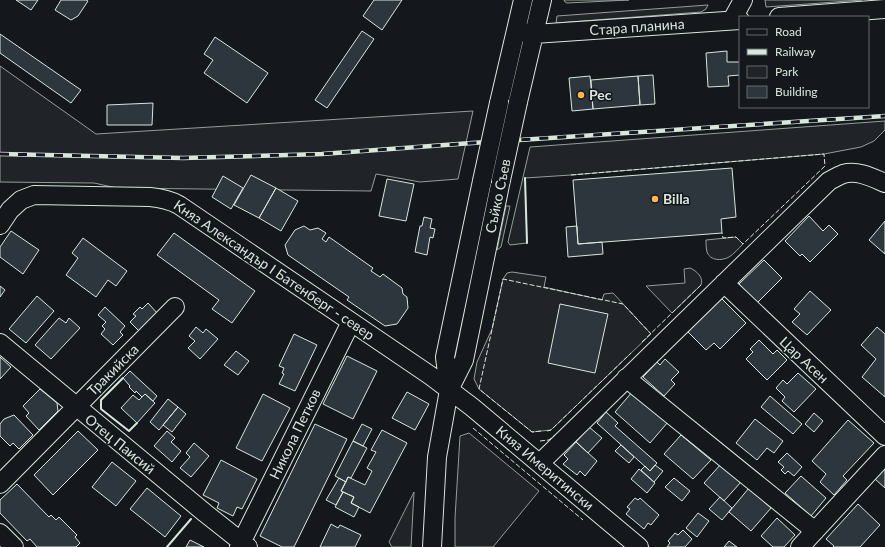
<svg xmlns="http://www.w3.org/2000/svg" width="885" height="547" viewBox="0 0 885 547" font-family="Lato,sans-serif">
  <rect width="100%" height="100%" fill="#14181c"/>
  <path fill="#202428" stroke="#939e99" d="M564,0H629L567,3L565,2Z
    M765,0H862L766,7Z
    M708,5L706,9L701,12L556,23L557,16Z
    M0,66L96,134L473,111L458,179L420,182L376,174L371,191L117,188L94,183L0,182Z
    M885,121V130L874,141L861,147L824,154L571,175L525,178L527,243L510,245L508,242L530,147Z
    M506,206H510L501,247L497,250Z
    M736,237L743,244C739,248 734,254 729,257C722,261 710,261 707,252C706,248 706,244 706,240Z
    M690,268C697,271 704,278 701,285L672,313L646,286L685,283L684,269Z
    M512,272L546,277L544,287L602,300L604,294L613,293L651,334L551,430L532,432L479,389L474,379L477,362L492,329L503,279L507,273Z
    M469,433L539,491L493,547H455V518L460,436Z
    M414,492L411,547H392L389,542Z"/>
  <path fill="#2c363c" stroke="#d8e6dc" d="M16,0H38L31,10Z
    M61,0H86L88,1L78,16L71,20L55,10Z
    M374,0H402L382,30L363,16Z
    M362,31L374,39L327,108L315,100Z
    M0,34L81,90L71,103L0,53Z
    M215,37L268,73L247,103L204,73L213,60L204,54Z
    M727,51V62H740V75L728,76L729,86L708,87L706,53Z
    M653,75L655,104L640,105L638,76Z
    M590,76L593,109L572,111L569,78Z
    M638,76L640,105L593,109L591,80Z
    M153,103L152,125H107V105Z
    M732,168L736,217L721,219L722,233L578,244L573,180Z
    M251,175L276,188L259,218L234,205Z
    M223,176L243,188L231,209L212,197Z
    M387,179L414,184L406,221L379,216Z
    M276,188L298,201L281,231L259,218Z
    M809,216L823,231L829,225L838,234L810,262L802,254L800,256L785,241Z
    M424,217L432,219L430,228L435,229L433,238L430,237L427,255L415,252L420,226H422Z
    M885,221V254L869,240Z
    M304,226L310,230L318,228L326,233L322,239L326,242L329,237L373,268L371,271L380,277L383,274L402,288L403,294L407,297L408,308L397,324L385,326L347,300L349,297L288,255L285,245L295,230Z
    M577,226L578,244L602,242L603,254L568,257L566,227Z
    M11,231L39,250L23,274L0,257V247Z
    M174,233L255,291L232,323L212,309L219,300L157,255Z
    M83,238L127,271L116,286L108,280L96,297L66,275L78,258L72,253Z
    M764,260L782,278L757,303L739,284Z
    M0,286L5,290L0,297Z
    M810,291L831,310L807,335L792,322L800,314L794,309Z
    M37,296L54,311L26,343L9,329Z
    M721,298L746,323L720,349L714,343L706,350L688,332Z
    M148,303L158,314L140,332L130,322L136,316L133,314L140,307L142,309Z
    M560,304L608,314L595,373L548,363Z
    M105,307L125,326L120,332L123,335L113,345L101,334L105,329L102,326L106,322L98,315Z
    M59,318L66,323L69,318L80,328L51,359L35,345Z
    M196,327L203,333L206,329L218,339L200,359L188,348L195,341L189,336Z
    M877,327L885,334V397L862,377L876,359L861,345Z
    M294,334L317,345L295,391L279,384L284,374L282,373L284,368L279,366Z
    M759,340L773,354L777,350L787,360L767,380L746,359L753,352L750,349Z
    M236,351L249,361L238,375L224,365Z
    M347,356L377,371L353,419L323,404Z
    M0,357L11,367L0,379Z
    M665,359L679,372L671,380L675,384L664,396L643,377L657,362L660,365Z
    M130,371L157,396L153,401L145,394L142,397L136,391L135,393L129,387L130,386L123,378Z
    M798,373L816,389L794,412L782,401L785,397L776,388L783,380L787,384Z
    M40,389L57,403L58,411L39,430L26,416L29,413L23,406Z
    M633,391L668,422L650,443L615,412Z
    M407,392L429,404L415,430L392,418Z
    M145,394L155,403L137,423L121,408L133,395L139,400Z
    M263,394L290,408L262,461L236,448Z
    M770,396L802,424L793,434L761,407Z
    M168,399L178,407L159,430L150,422Z
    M178,407L186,414L172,432L163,425Z
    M606,412L618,423L615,426L657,463L650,471L597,423Z
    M814,413L823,421L814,432L805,424Z
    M14,415L33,435L19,449L13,443L10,446L0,436V424L4,419Z
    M755,419L783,441L774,453L767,448L757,460L736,443Z
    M848,420L874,443L843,476L847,480L834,495L820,482L826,474L812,461Z
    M315,424L347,439L294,547H282L260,536Z
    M362,424L372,429L363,446L353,441Z
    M589,427L602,438L588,453L576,442Z
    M382,430L407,443L370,513L351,503L354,497L341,491L348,477L365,485L372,471L367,468L376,452L371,450Z
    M78,431L98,450L53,495L34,475Z
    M167,431L175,438L171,442L181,451L172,462L154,446Z
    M681,435L711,460L693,479L664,454Z
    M353,441L367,448L351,478L348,477L346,482L335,476Z
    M576,442L597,461L585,476L580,471L577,475L563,464L568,459L564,455Z
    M194,443L209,456L191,477L180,468L190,457L186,453Z
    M621,445L634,457L629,463L615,451Z
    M787,453L802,467L794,476L788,471L785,474L781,470L784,467L778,462Z
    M221,460L257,479L242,509L237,507L233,516L217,508L219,503L203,495Z
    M112,462L136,481L116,506L92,487Z
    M721,464L741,482L724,501L704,483Z
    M655,465L663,471L654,482L641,470L645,466L650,471Z
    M639,469L655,483L647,493L631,479Z
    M885,469V488L875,479Z
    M801,476L826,498L811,516L785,493Z
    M339,478L346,482L341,491L343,492L336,505L326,500Z
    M674,478L690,491L682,501L665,487Z
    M17,484L49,517L51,515L56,520L59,517L77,535L75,537L80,543L76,547H37L30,539L27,541L0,513V500Z
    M147,488L181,516L165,537L130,509Z
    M749,488L771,508L751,531L729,512Z
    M343,492L354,497L351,503L359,507L354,517L335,507Z
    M720,497L732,508L722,520L709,509Z
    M635,498L638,500L640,498L659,515L651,525L648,523L644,529L626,514L630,509L627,507Z
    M858,504L880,525L860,547H833L834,546L826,539Z
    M698,513L709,521L697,537L686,528Z
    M777,518L795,535L784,547H773L761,536Z
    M331,524L338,528L340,525L361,535L355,547H320Z
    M683,530L692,539L685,547H667L670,543L668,541L675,533L678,535Z
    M190,540L204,547H186Z
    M729,541L737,547H724Z"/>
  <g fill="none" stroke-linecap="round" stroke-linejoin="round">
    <defs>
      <path id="minor" d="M779,17L885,9
        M732,20L743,0
        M516,31L534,34L740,20
        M518,102L542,0
        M499,103L523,0
        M0,225L10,210L21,200L34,195L150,197C161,198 170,200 179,205L431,376L472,407L639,547
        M724,283L885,436
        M0,343L205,513L248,547
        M626,378L815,531
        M449,390L445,357L482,181
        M540,463L829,181C833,179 838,176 843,174C858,170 871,177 885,183
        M0,484L175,307
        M0,533L14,547
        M239,547L351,322
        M432,547L437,457L449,390L464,360L501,180
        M800,547L885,455"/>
    </defs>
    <use href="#minor" stroke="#d8e6dc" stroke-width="20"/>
    <use href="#minor" stroke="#14181c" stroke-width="18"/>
    <defs>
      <path id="rail" d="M0,154L183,158L322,154L472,143L885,116"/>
    </defs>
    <use href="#rail" stroke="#d8e6dc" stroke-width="4.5"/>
    <use href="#rail" stroke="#14181c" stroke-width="3" stroke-dasharray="9" stroke-linecap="butt"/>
    <defs>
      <path id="minor-bridge" d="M501,180L518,102
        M482,181L499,103"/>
    </defs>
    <use href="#minor-bridge" stroke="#d8e6dc" stroke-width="20" stroke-linecap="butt"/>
    <use href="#minor-bridge" stroke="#14181c" stroke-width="18"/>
    <path stroke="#d8e6dc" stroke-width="1" stroke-dasharray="5 2" stroke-linecap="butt" d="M571,175L824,154L825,166L743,244L736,237L723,238L722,233
      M642,342L701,285
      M473,428L583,520
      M541,431L532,432L479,389L503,279L623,304L651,334
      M547,431L551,430L631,353
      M540,441L549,440L555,435"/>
    <path stroke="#d8e6dc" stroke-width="2" d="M525,178L527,243
      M123,378L101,400V409L129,431L137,423
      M167,547L191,519"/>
  </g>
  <g fill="#ffb74d" stroke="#14181c" stroke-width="1.5">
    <circle cx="581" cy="95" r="4"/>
    <circle cx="655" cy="199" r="4"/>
  </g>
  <g text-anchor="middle" stroke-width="3" stroke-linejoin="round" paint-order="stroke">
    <g font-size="14" fill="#d8e6dc" stroke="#14181c">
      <text transform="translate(637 27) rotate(-4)" y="5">Стара планина</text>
      <text transform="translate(498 196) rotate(-78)" y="5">Съйко Съев</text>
      <text transform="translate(274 270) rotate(34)" y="5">Княз Александър I Батенберг - север</text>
      <text transform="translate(804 360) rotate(43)" y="5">Цар Асен</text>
      <text transform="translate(113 370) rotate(-45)" y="5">Тракийска</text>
      <text transform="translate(295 434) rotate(-64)" y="5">Никола Петков</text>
      <text transform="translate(120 444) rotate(39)" y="5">Отец Паисий</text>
      <text transform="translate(545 468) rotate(40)" y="5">Княз Имеритински</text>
    </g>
    <g font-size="14" font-weight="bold" fill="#d8e6dc" stroke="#14181c" text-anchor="start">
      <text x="589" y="100">Рес</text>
      <text x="663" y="204">Billa</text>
    </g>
  </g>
  <rect x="739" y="16" width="130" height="92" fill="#14181c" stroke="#626a69"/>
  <rect x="747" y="29" width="20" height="6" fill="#14181c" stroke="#626a69"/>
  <text x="775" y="36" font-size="12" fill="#d8e6dc">Road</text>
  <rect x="747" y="49" width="20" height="6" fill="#d8e6dc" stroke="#626a69"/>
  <text x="775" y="56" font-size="12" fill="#d8e6dc">Railway</text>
  <rect x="747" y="66" width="20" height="12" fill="#202428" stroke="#626a69"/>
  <text x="775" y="76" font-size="12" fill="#d8e6dc">Park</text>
  <rect x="747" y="86" width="20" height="12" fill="#2c363c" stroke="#626a69"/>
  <text x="775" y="96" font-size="12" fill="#d8e6dc">Building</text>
</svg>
